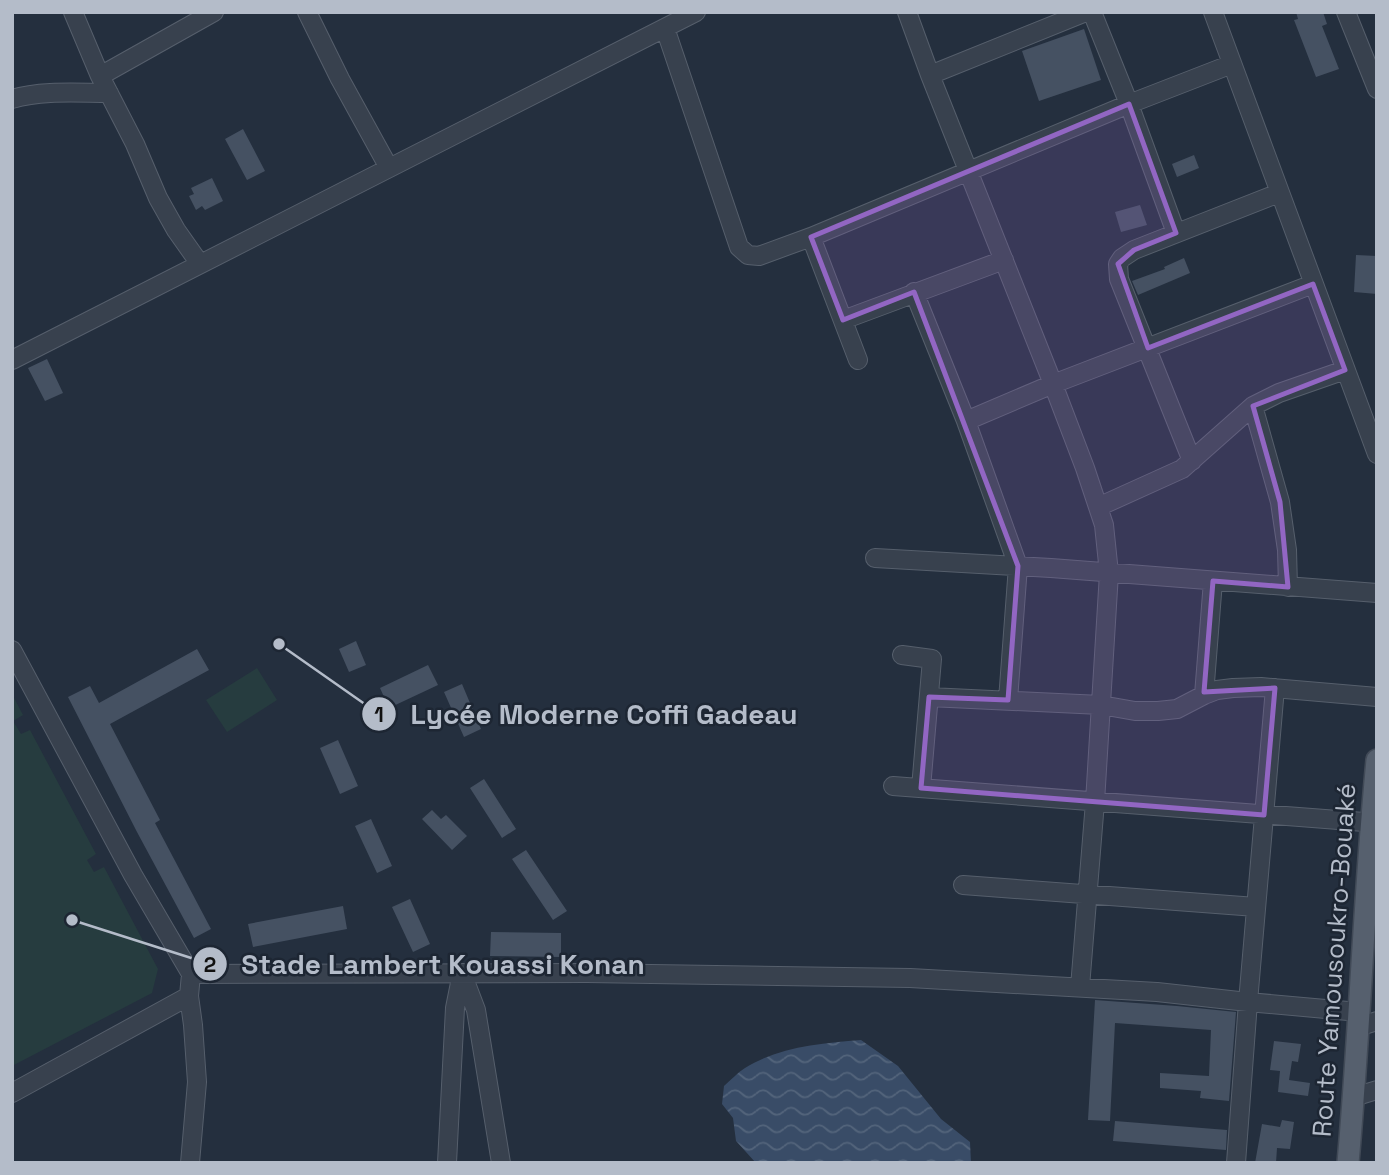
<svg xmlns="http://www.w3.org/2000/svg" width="1389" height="1175" viewBox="0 0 1389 1175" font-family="'Space Grotesk',sans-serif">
  <defs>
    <pattern id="water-waves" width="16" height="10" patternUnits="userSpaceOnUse" patternTransform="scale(1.75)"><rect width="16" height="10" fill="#394c67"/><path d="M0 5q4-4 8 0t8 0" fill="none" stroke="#53647b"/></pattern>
  </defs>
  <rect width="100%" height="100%" fill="#242f3e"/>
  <path fill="#263c3f" d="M257,668L277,700L227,732L206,700Z
    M12,694L23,715L13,721L21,734L30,730L96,854L87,860L94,872L104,867L158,969L152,993L12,1066Z"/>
  <path fill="url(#water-waves)" d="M861,1040L898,1066L941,1119L970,1142L971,1163H756L736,1141L733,1118L722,1104L724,1086C731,1080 737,1073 745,1068C779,1047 821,1043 861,1040Z"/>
  <path fill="#455162" d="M1296,12H1323L1327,24L1322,26L1339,69L1316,77L1294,20L1298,19Z
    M1084,29L1101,80L1039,101L1022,51Z
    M243,129L265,171L247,180L225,139Z
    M1194,155L1199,168L1177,177L1172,164Z
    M212,178L223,201L205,210L202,206L196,210L189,196L194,194L191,188Z
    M1140,205L1147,225L1121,232L1115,212Z
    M1356,255L1377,256V294L1354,292Z
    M1184,258L1190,273L1138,295L1132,281L1165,269L1164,267Z
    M47,359L63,393L45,401L28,368Z
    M356,641L366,665L349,672L339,649Z
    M197,649L209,670L110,724L160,820L155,823L211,929L194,938L137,832L68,697L90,686L99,703Z
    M428,665L438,685L389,708L380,688Z
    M462,684L481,729L464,737L444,692Z
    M338,740L358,786L340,794L320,748Z
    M484,779L516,829L502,838L470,788Z
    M432,810L441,819L446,815L467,836L452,850L422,819Z
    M371,819L392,866L377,873L355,826Z
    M526,850L567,911L553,920L512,859Z
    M410,899L430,944L413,952L392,907Z
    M343,906L347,929L253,947L248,924Z
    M491,932L561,933V957L490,956Z
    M1095,1000L1177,1006L1236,1012L1229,1101L1200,1098L1201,1091L1160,1088V1073L1209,1076L1211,1030L1115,1023L1110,1121L1088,1120Z
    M1274,1041L1301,1044L1298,1062L1292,1061L1289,1080L1310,1083L1308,1096L1278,1092L1280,1071L1270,1070Z
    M1282,1120L1294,1122L1290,1149L1277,1148L1276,1163H1255L1262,1124L1280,1127Z
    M1115,1121L1227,1130L1226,1150L1113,1141Z"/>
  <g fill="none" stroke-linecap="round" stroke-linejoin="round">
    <defs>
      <path id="minor" d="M73,12L100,76L135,144L158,198L176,230L200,264
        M307,12L340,79L389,168
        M907,12L930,75L1053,384L1085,468L1104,525L1109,573L1095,802L1080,987
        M1092,12L1129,104L1176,233
        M1213,12L1377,454
        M1346,12L1377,89
        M665,28L739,247L748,255L759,256L811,237L1129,104L1232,64
        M930,75L1086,12
        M100,76L214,12
        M12,99C43,90 77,93 109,93
        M811,237L858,360
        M914,292L966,421L1018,566L1008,700
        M843,320L1004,260
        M12,360L696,12
        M1253,406L1280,502L1287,550L1288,587
        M966,421L1053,384L1313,284
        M1192,461L1119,279L1118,264L1122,258L1134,250L1279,193
        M1098,507L1182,469L1253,406L1279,393L1345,370
        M875,558L1051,568L1377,593
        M12,650L133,875L191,974L189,996L12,1093
        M902,655L932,659L921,788
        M1204,695L1213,581
        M929,697L1101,705L1135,711H1158L1177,709L1204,695L1217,690L1233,688L1261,687L1377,697
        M893,786L1377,823
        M963,885L1256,907
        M462,973L476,1010L501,1163
        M191,974L587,973L910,978L1157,992L1248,1002L1359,1012
        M189,996L193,1025L197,1082L190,1163
        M1358,1027L1377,1021
        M1354,1097L1377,1090
        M447,1163L455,1008L462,973
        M1236,1163L1248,1002L1275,688"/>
      <path id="major" d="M1348,1163C1360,1029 1364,894 1377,760"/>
    </defs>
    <use href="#minor" stroke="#565f6c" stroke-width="20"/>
    <use href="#major" stroke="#414a57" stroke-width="24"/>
    <use href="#minor" stroke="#38414e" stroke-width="18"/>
    <use href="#major" stroke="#56606e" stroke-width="21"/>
  </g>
  <path fill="#9266c3" fill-opacity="0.2" stroke="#9266c3" stroke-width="5" stroke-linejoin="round" d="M1129,104L1176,233L1134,250L1118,264L1148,348L1313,284L1345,370L1253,406L1280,502L1288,587L1213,581L1204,692L1275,688L1264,815L921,788L929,697L1008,700L1018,566L914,292L843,320L811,237Z"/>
  <g text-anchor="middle" stroke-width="5" stroke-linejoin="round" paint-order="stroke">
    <g font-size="26" fill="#b4bcc9" stroke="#1d2633">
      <text transform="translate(1334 960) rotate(-86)" y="9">Route Yamousoukro-Bouaké</text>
    </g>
  </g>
  <path fill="none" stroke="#b4bcc9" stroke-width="2.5" d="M279 644L379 714M72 920L210 964"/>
  <g fill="#b4bcc9" stroke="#1d2633" stroke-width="2.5">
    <circle cx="279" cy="644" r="7"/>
    <circle cx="72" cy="920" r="7"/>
    <circle cx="379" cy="714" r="18"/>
    <circle cx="210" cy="964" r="18"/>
  </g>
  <g font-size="21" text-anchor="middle" font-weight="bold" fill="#111">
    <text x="379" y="722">1</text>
    <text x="210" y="972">2</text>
  </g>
  <g font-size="28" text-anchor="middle" font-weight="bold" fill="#b4bcc9" stroke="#1d2633" stroke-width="5" stroke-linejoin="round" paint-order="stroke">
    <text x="604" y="724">Lycée Moderne Coffi Gadeau</text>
    <text x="443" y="974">Stade Lambert Kouassi Konan</text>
  </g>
  <rect width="1389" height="1175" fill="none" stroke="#b4bcc9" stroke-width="28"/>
</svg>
